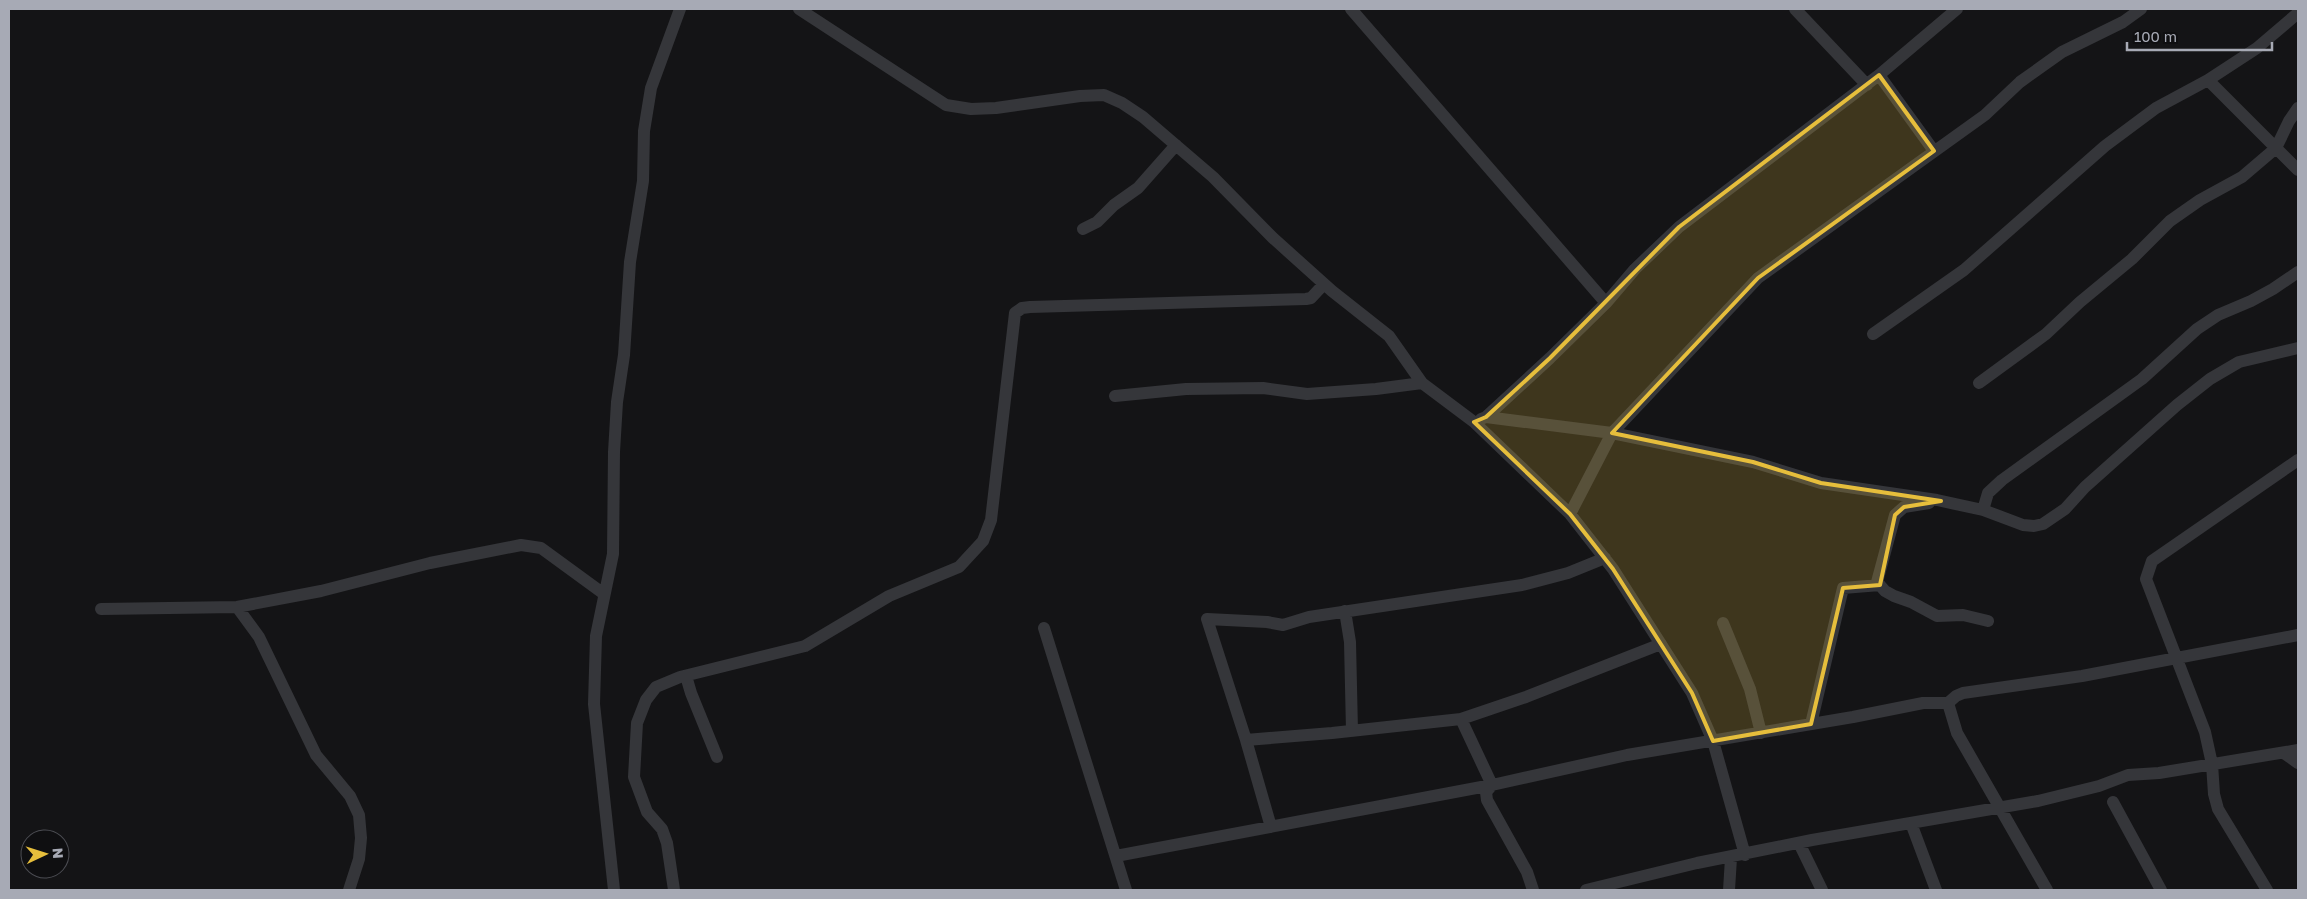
<svg xmlns="http://www.w3.org/2000/svg" width="2307" height="899" viewBox="0 0 2307 899" font-family="'Golos Text',sans-serif">
  <rect width="100%" height="100%" fill="#141416"/>
  <g fill="none" stroke-linecap="round" stroke-linejoin="round">
    <path stroke="#35363a" stroke-width="12" d="M799,9L946,105L971,109L996,108L1080,96L1104,95L1122,103L1143,117L1213,177L1273,238L1332,291L1389,336L1422,383L1474,422L1570,514L1613,569L1692,693L1713,741L1745,855
      M1351,9L1606,303
      M1795,9L1867,85
      M1879,75L1934,151
      M2208,80L2298,170
      M1083,229L1097,222L1114,205L1138,188L1176,145
      M1873,334L1964,270L2105,146L2156,108L2208,80L2257,48L2298,13
      M1979,383L2046,334L2080,302L2132,259L2170,221L2200,200L2242,177L2276,148L2289,121L2298,108
      M1115,396L1186,389L1263,388L1307,394L1376,389L1422,383
      M1486,417L1612,433L1753,462L1821,483L1937,500L1983,510L2023,525L2034,526L2043,524L2065,509L2085,487L2177,405L2210,379L2239,362L2298,348
      M1481,419L1486,417L1550,358L1606,303L1635,269L1679,227L1879,75L1957,9
      M1929,503L1904,507L1895,515L1877,582L1885,591L1894,596L1911,602L1937,616L1963,615L1988,621
      M1983,510L1988,493L2002,480L2142,379L2197,329L2218,315L2251,301L2273,289L2298,272
      M1570,514L1612,433L1758,278L1985,115L2020,82L2062,52L2123,22L2141,9
      M237,607L259,637L316,755L350,796L359,815L361,838L359,859L349,890
      M101,609L237,607L321,591L430,563L521,545L541,548L604,594
      M1345,611L1350,642L1352,731
      M1723,623L1750,689L1761,733
      M1044,628L1126,890
      M686,676L691,693L717,757
      M1948,703L1956,696L1963,693L2082,676L2298,635
      M1811,724L1843,588L1880,585
      M1246,740L1332,733L1461,719L1526,697L1661,644
      M2284,753L2298,763
      M2113,802L2161,890
      M1911,823L1936,890
      M1271,827L1246,740L1207,619L1267,622L1283,625L1309,617L1522,585L1568,573L1605,558
      M1799,843L1822,890
      M1116,856L1492,785L1461,719
      M614,890L594,704L596,636L613,554L614,452L617,402L624,355L630,262L643,181L644,131L651,88L680,9
      M674,890L667,843L662,829L647,812L634,777L637,723L646,700L656,687L680,677L805,646L889,596L959,567L983,541L991,520L1015,313L1022,308L1030,307L1306,299L1311,298L1324,284
      M1533,890L1527,872L1487,800L1486,792L1492,785L1627,755L1853,717L1923,703H1948L1957,733L2047,890
      M1586,890L1697,863L1812,840L2038,801L2099,786L2128,775L2159,773L2298,750
      M1729,890L1731,858
      M2267,890L2218,809L2214,794L2212,764L2205,732L2146,579L2152,561L2298,460"/>
  </g>
  <path fill="#e6be3c" fill-opacity="0.2" stroke="#e6be3c" stroke-width="4" stroke-linejoin="round" d="M1879,75L1934,151L1758,278L1612,433L1753,462L1821,483L1941,501L1904,507L1895,515L1880,585L1843,588L1811,724L1713,741L1692,693L1613,569L1570,514L1474,422L1486,417L1550,358L1679,227Z"/>
  <rect width="2307" height="899" fill="none" stroke="#a7aab5" stroke-width="20"/>
  <g transform="translate(45 854) rotate(86)"><circle r="24" fill="#0f0f11" stroke="#4c4d53"/>
  <path d="M0-4L9 19L0 12L-9 19Z" fill="#e6be3c"/>
  <text y="-8" font-size="14" font-weight="bold" text-anchor="middle" fill="#a7aab5">N</text>
  </g>
  <path d="M2127 42v8h145v-8" fill="none" stroke="#a7aab5" stroke-width="2.5"/>
  <text x="2134" y="42" font-size="15" fill="#a7aab5" stroke="#0f0f11" stroke-width="4" paint-order="stroke">100 m</text>
</svg>
